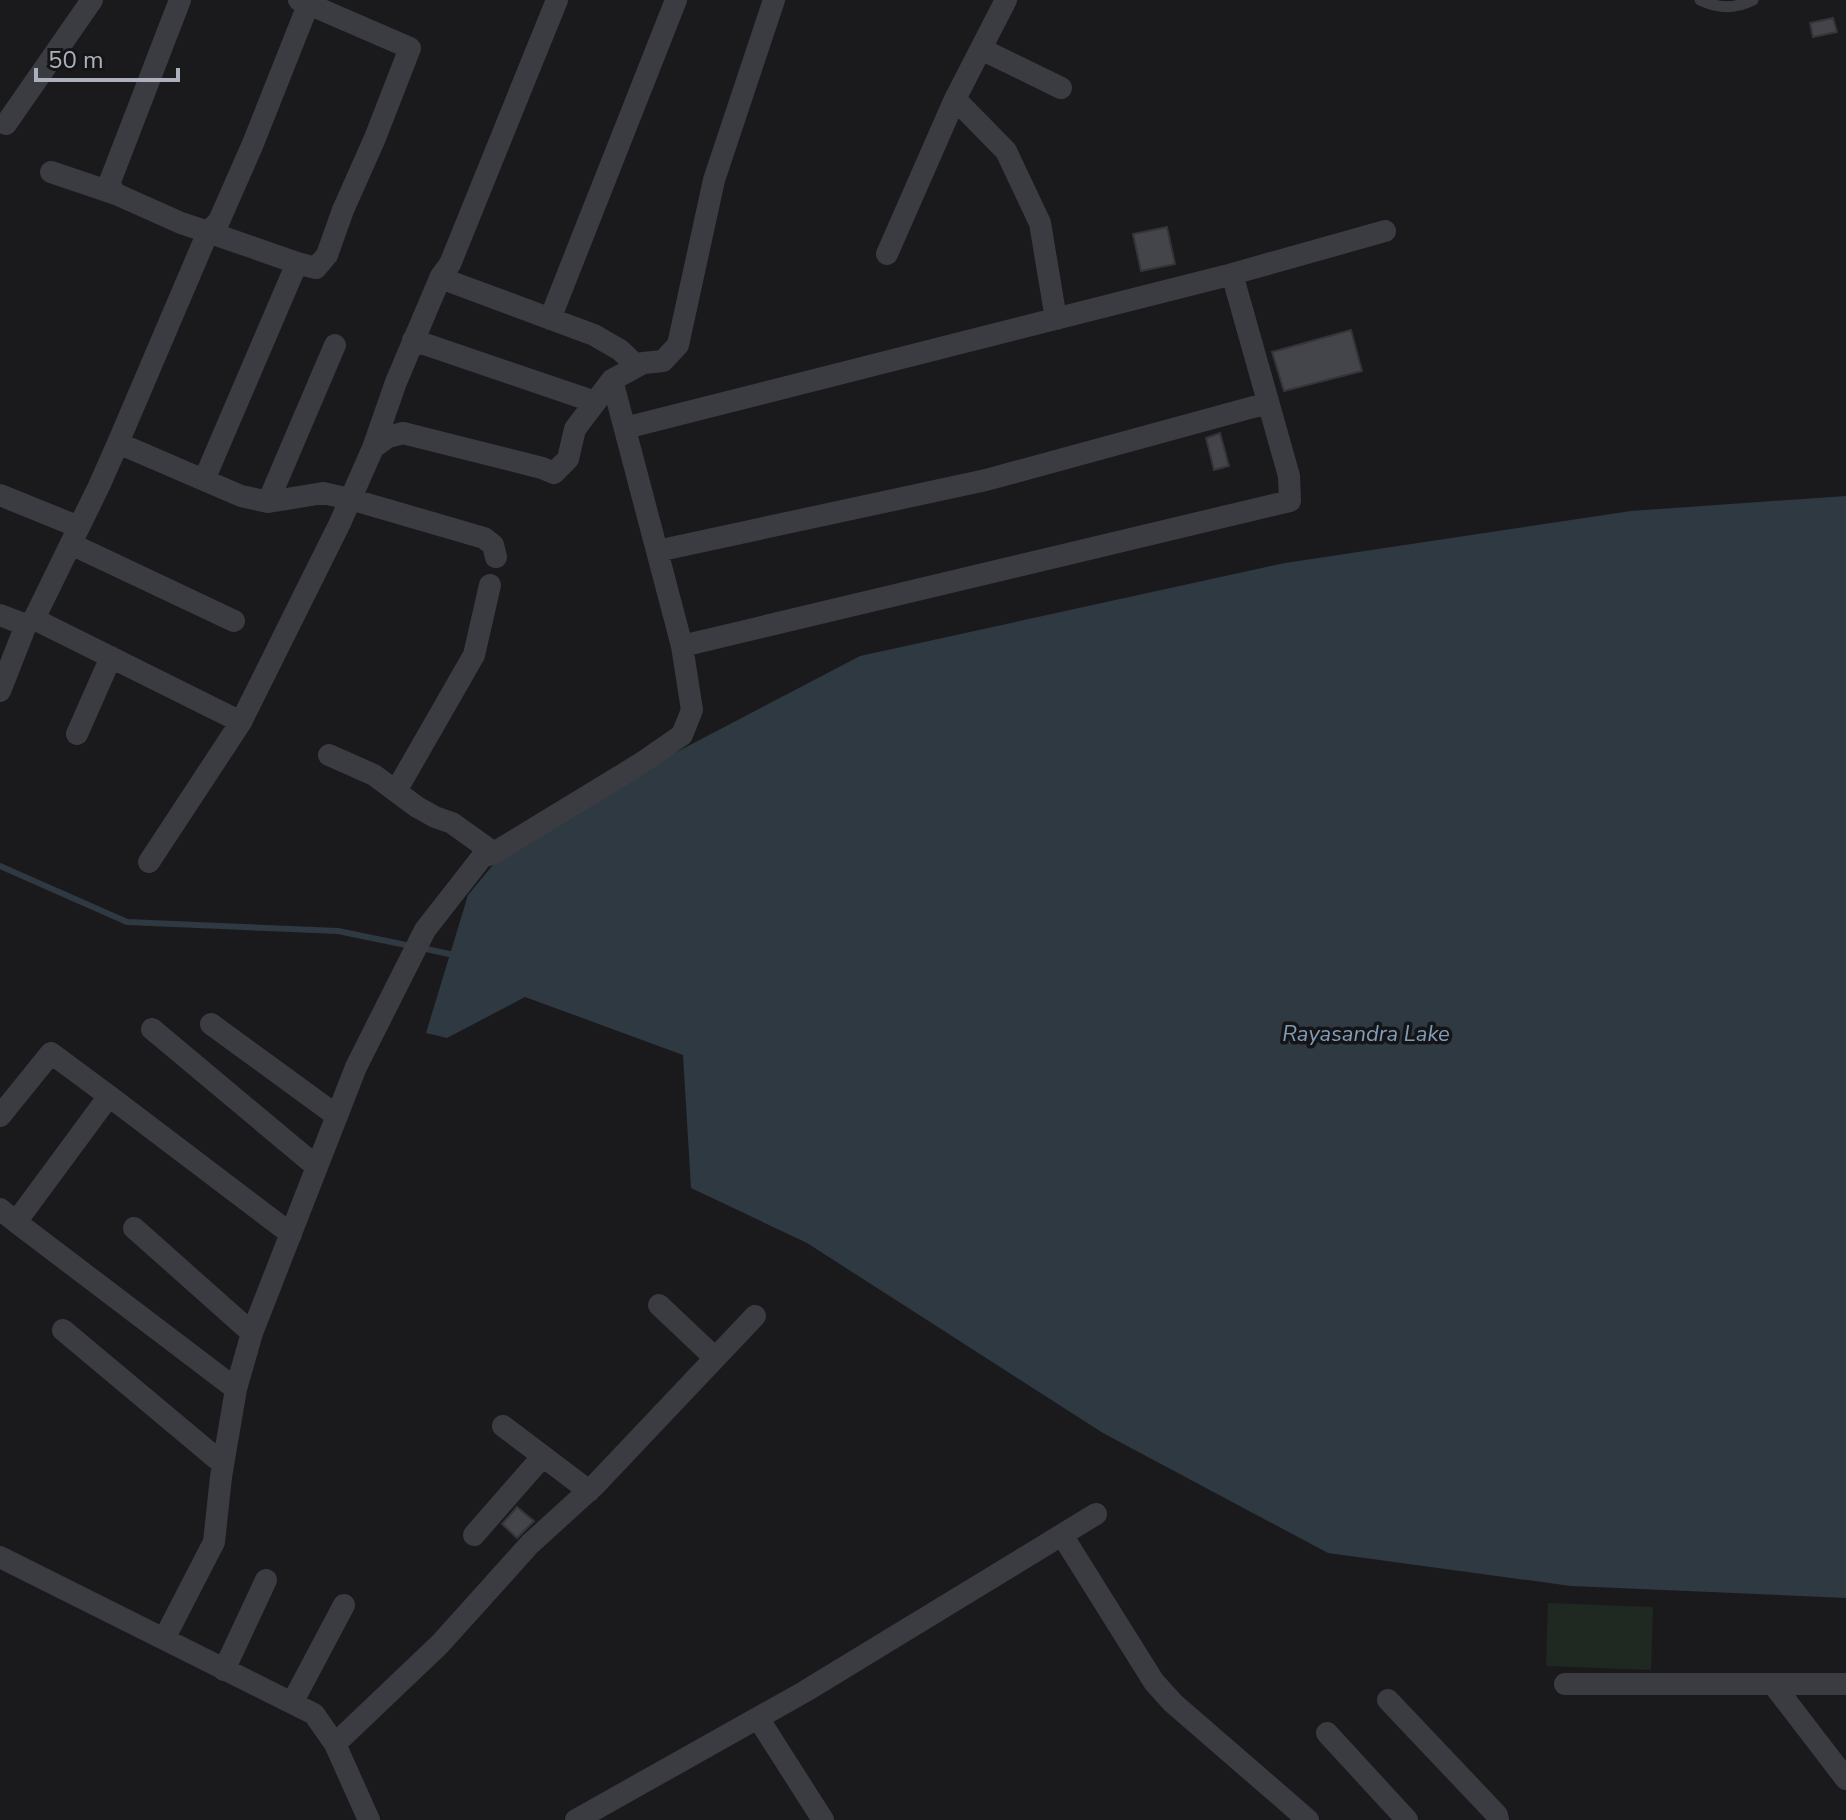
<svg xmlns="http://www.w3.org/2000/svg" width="1846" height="1820" viewBox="0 0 1846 1820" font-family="'Nunito Sans',sans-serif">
  <rect width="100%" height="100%" fill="#1a1a1d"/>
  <path fill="#1f2821" d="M1548,1603L1653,1607L1651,1670L1546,1666Z"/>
  <path fill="#2f3942" d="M1846,496V1598L1571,1586L1328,1553L1103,1433L807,1243L691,1188L683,1055L525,997L447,1038L426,1033L468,895L518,835L860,656L1285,563L1631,511Z"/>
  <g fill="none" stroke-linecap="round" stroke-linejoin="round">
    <path stroke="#2f3942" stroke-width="6" d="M0,866L127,922L338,931L411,946
      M422,948L458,956"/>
  </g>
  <path fill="#44454a" stroke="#343439" stroke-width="2" d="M1833,18L1837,32L1813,37L1810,23Z
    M1167,227L1175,264L1141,271L1133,234Z
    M1351,330L1362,371L1284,391L1272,352Z
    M1220,433L1229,466L1214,470L1206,438Z
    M517,1507L534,1521L517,1538L502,1524Z"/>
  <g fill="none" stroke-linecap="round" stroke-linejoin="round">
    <path stroke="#3b3c42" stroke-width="11" d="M1700,0C1719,9 1735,9 1753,0"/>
    <path stroke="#3b3c42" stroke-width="22" d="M180,0L109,184L116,194L181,223L208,232L219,221L252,146L308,5
      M557,0L450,264L441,276L454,283L594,335L620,350L637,366
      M981,49L1061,88
      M955,99L1006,151L1040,223L1056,319
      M6,124L92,0
      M51,172L116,194
      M887,254L955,99L1006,0
      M550,319L676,0
      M413,340L595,402
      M625,428L1225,276L1385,231
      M118,443L208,232L297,263L316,268L327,255L343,210L375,138L410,48L299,0
      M373,448L396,382L441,276
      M204,480L297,263
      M0,495L79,527
      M268,502L335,345
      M71,544L234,621
      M657,551L986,480L1268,403
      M0,615L26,625L34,619L99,486L118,443L241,496L268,502L323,493L350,499L484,538L493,545L496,557
      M34,619L241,722
      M682,646L1290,501L1289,476L1234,281L1225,276
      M0,691L26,625
      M77,734L111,657
      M329,755L374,775L417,807L435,817L452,823L494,853
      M396,791L474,655L490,585
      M149,862L241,722L340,523L373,448L388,437L403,433L542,468L554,473L568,459L575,429L612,380L643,363L663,361L678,345L714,180L774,0
      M211,1024L337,1116
      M152,1029L317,1167
      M0,1116L51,1053L109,1096
      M0,1209L16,1222
      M134,1228L252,1333
      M659,1305L715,1358
      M63,1330L223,1464
      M236,1389L16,1222L109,1096L291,1234
      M503,1426L589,1491
      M474,1535L543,1456
      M1062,1535L1154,1682L1173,1703L1308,1820
      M0,1557L314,1714L335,1744L369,1820
      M164,1639L214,1542L221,1477L236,1389L252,1333L356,1067L425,930L482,857L494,853L640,764L682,735L692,710L682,646L612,380
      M224,1670L266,1580
      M1565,1684H1846
      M1773,1684L1846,1779
      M1388,1700L1497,1815L1498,1820
      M292,1703L344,1605
      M758,1718L823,1820
      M1327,1733L1407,1820
      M335,1744L440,1644L530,1544L596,1484L755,1316
      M576,1820L804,1692L1096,1514"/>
  </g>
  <g text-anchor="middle" stroke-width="7" stroke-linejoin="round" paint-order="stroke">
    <g font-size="22" font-style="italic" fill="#829db9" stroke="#151518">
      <text x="1366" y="1041">Rayasandra Lake</text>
    </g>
  </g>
  <path d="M36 68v12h142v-12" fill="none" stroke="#acb0bd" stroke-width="4"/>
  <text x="48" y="68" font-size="24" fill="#acb0bd" stroke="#151518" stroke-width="6" paint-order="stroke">50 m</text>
</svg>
